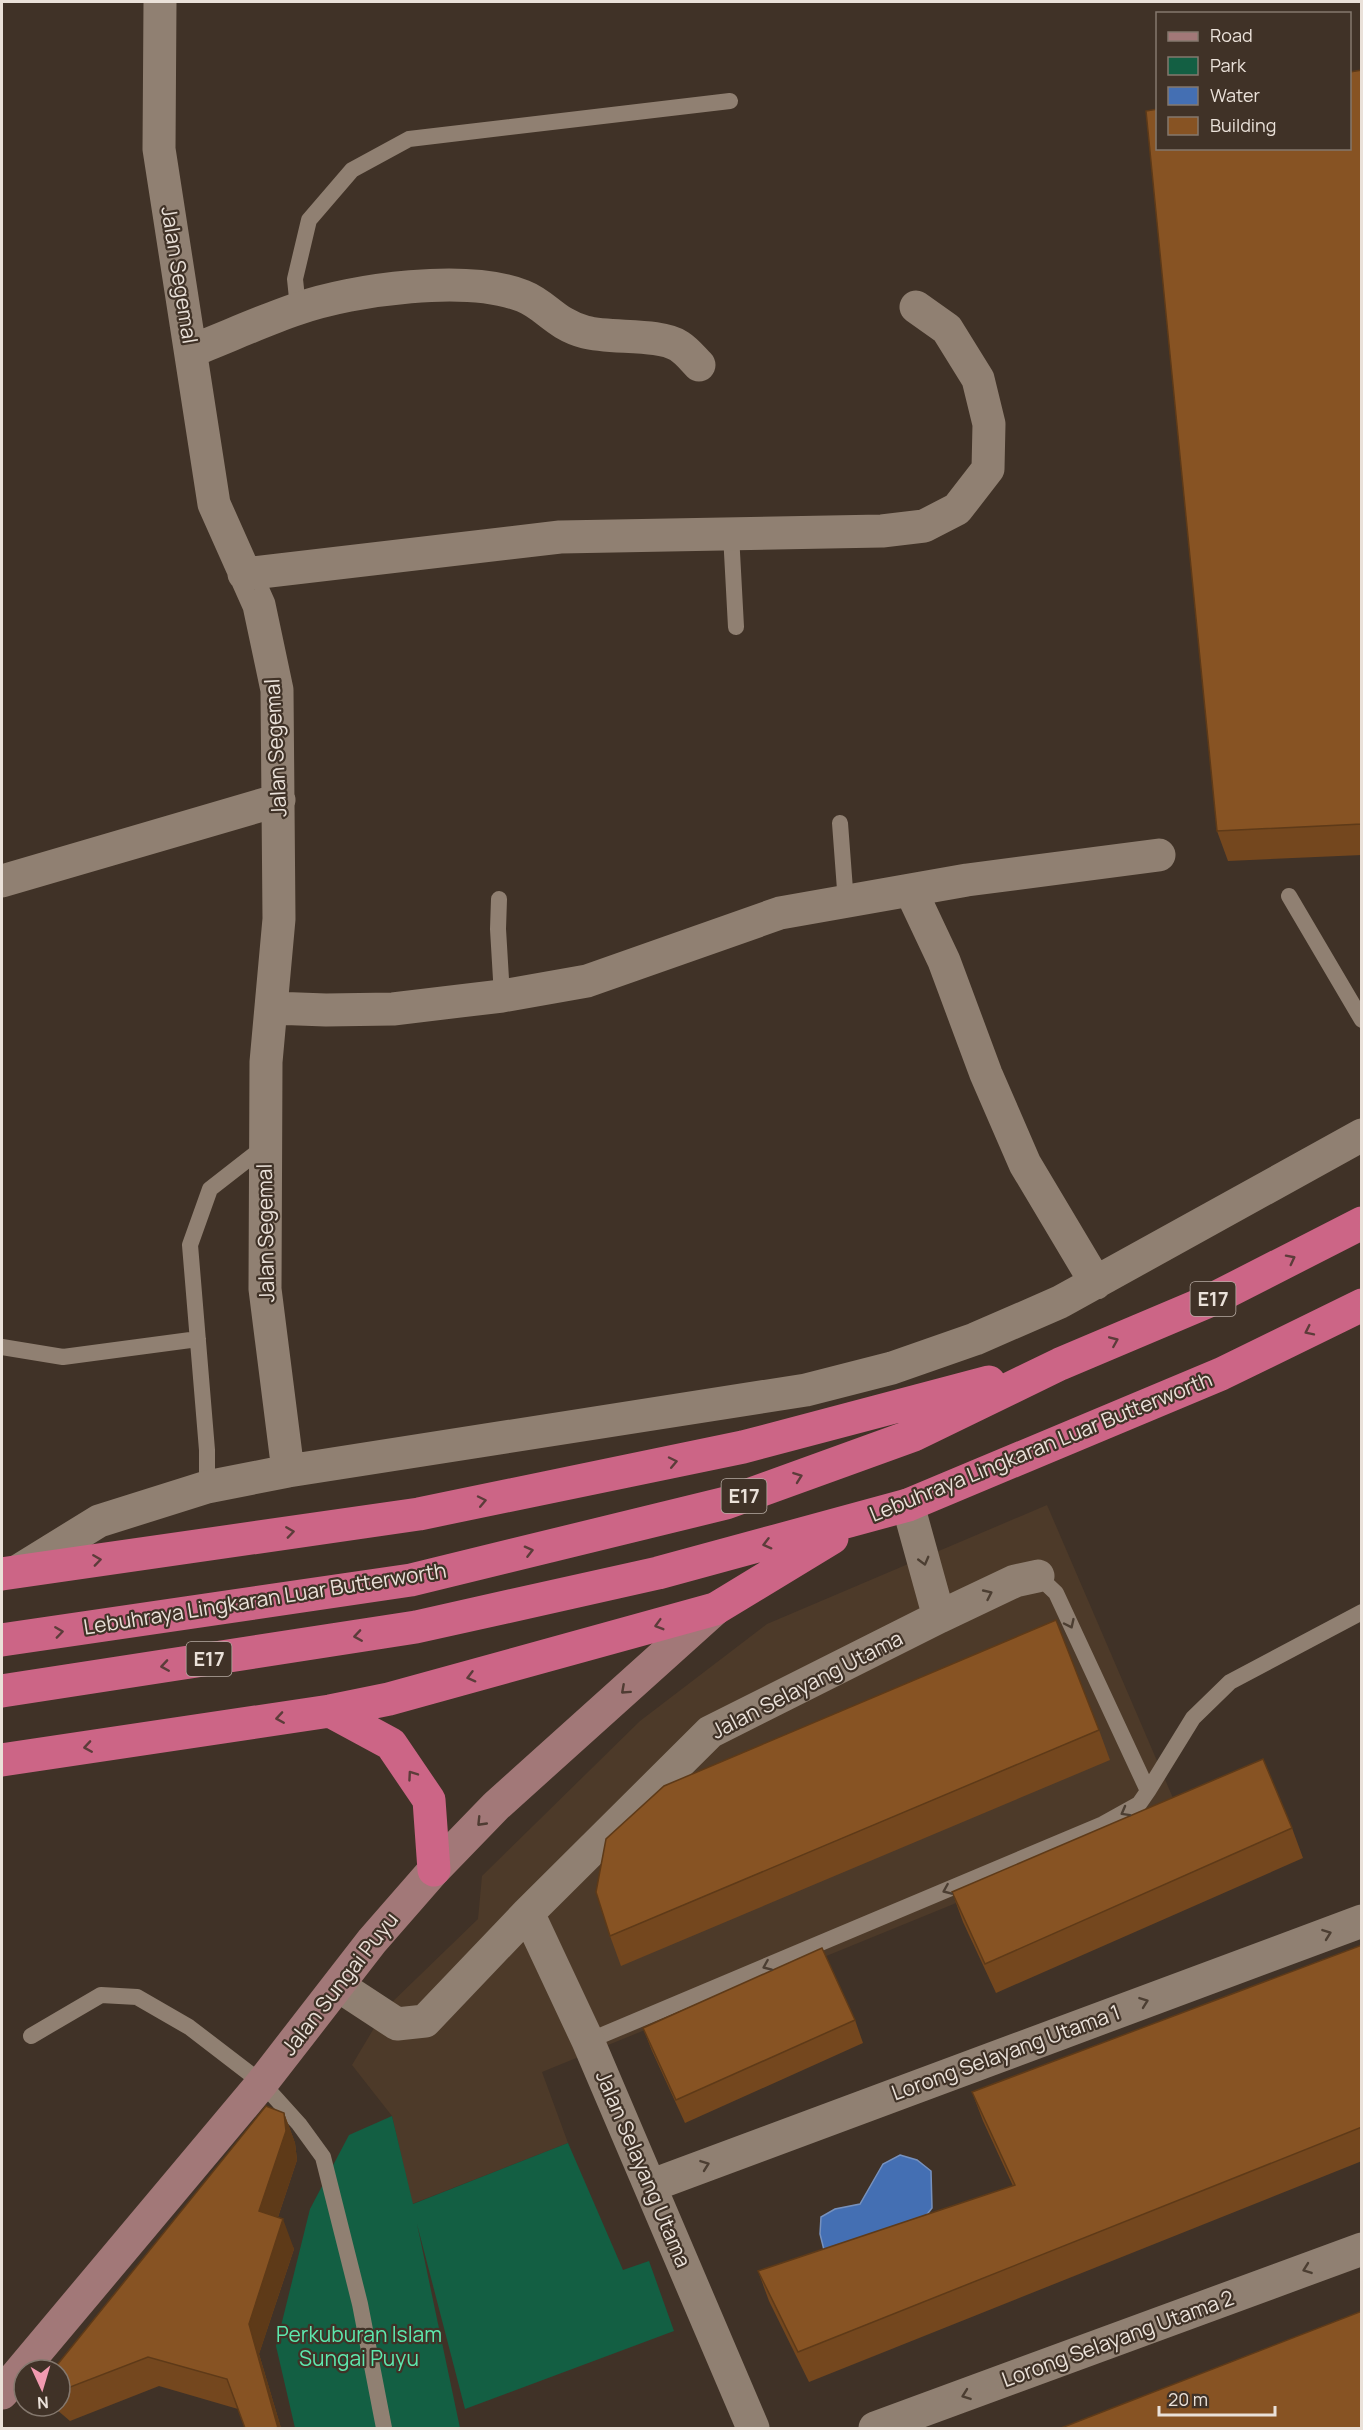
<svg xmlns="http://www.w3.org/2000/svg" width="1363" height="2430" viewBox="0 0 1363 2430" font-family="Manrope,sans-serif">
  <rect width="100%" height="100%" fill="#403227"/>
  <path fill="#4d3a29" d="M1047,1505L1179,1812L542,2072L568,2143L412,2204L392,2116L352,2065L386,2008L478,1919L482,1876L640,1721L767,1624Z"/>
  <path fill="#135f43" d="M392,2116L413,2204L568,2143L623,2270L649,2261L674,2331L465,2409L417,2224L460,2428H295L276,2346L310,2209L349,2135Z"/>
  <path fill="#446fb3" stroke="#7691be" stroke-width="1.5" d="M900,2155L917,2160L931,2171L932,2208L921,2222L825,2254L820,2234L821,2217L835,2209L860,2204L883,2164Z"/>
  <g fill="none" stroke-linecap="round" stroke-linejoin="round">
    <path stroke="#908072" stroke-width="16" d="M298,308L295,279L309,220L352,170L409,139L730,101
      M731,534L736,627
      M840,823L846,903
      M1289,896L1362,1020
      M499,899L498,929L502,996
      M2,1347L63,1357L198,1339
      M207,1487V1450L190,1245L210,1189L264,1147
      M1148,1791L1193,1718L1230,1682L1362,1612
      M31,2036L101,1995L137,1997L189,2027L262,2083L299,2124L323,2157L360,2304L384,2428
      M588,2041L1103,1824L1139,1804L1148,1791L1056,1593L1038,1576"/>
    <path stroke="#908072" stroke-width="33" d="M160,2L159,149L214,504L259,605L277,690L279,919L266,1062L265,1289L288,1471
      M191,351C227,337 262,321 297,309C354,289 467,274 523,296C546,305 555,324 585,332C611,339 659,333 679,346C687,351 693,359 699,365
      M244,574L560,537L882,531L924,526L957,509L988,469L989,424L978,379L947,329L916,307
      M2,881L279,800
      M911,891L944,961L986,1074L1025,1164L1096,1283
      M272,1008L326,1010L393,1009L502,996L587,981L780,913L967,880L1159,855
      M908,1505L939,1617
      M18,1571L99,1521L207,1487L288,1471L806,1390L892,1368L975,1339L1060,1302L1362,1135
      M528,1913L588,2041L753,2428
      M339,1986L397,2024L425,2021L528,1913L710,1732L939,1617L1015,1581L1038,1576
      M650,2186L1362,1921
      M875,2428L1362,2249"/>
    <path stroke="#a27878" stroke-width="33" d="M2,2393L262,2083L372,1941L434,1870L496,1806L715,1609"/>
    <path stroke="#cc6586" stroke-width="33" d="M2,1574L419,1514L743,1447L989,1382
      M2,1640L411,1580L726,1503L914,1435L1060,1364L1209,1301L1362,1223
      M2,1691L416,1627L658,1573L908,1505L1221,1374L1362,1305
      M330,1711L391,1744L429,1800L434,1870
      M2,1760L330,1711L389,1699L715,1609L832,1538"/>
  </g>
  <path fill="#74471e" d="M1362,70V855L1228,861L1217,831Z
    M1099,1730L1110,1760L621,1966L610,1936Z
    M1292,1828L1303,1858L996,1993L963,1922L952,1892Z
    M1362,1945V2161L809,2382L769,2301L758,2271L1013,2186L983,2121L972,2092Z
    M855,2020L863,2043L685,2123L652,2051L643,2028Z
    M284,2113L295,2143L297,2160L278,2217L294,2249L259,2354L281,2428H245L238,2409L159,2386L70,2421L56,2409L55,2406H60V2370Z"/>
  <path fill="#5e3a18" d="M284,2113L295,2143L297,2160L270,2241L259,2211Z
    M283,2219L294,2249L259,2354L281,2428H278L249,2324Z"/>
  <path fill="#875323" stroke="#5e3a18" stroke-width="1.5" d="M1362,70V824L1217,831L1146,111L1158,109V148H1350V72Z
    M1056,1620L1099,1730L610,1936L596,1892L606,1839L664,1786Z
    M1263,1759L1292,1828L985,1964L952,1892Z
    M1362,1945V2127L798,2352L758,2271L1015,2185L972,2092Z
    M822,1948L855,2020L676,2100L643,2028Z
    M266,2106L284,2113L286,2131L259,2211L283,2219L249,2324L278,2428H245L227,2379L148,2357L60,2391V2370H53Z
    M1362,2311V2428H1061Z"/>
  <defs><path id="oneway-chevron" d="M-2-3.5L2.5 0L-2 3.5" fill="none" stroke-width="1.6" stroke-linecap="round" stroke-linejoin="round" transform="scale(1.5)"/></defs>
  <g stroke="#5c3c3a">
    <use href="#oneway-chevron" transform="translate(1291 1259) rotate(-27)"/>
    <use href="#oneway-chevron" transform="translate(1309 1331) rotate(154)"/>
    <use href="#oneway-chevron" transform="translate(1114 1341) rotate(-23)"/>
    <use href="#oneway-chevron" transform="translate(673 1462) rotate(-12)"/>
    <use href="#oneway-chevron" transform="translate(798 1477) rotate(-20)"/>
    <use href="#oneway-chevron" transform="translate(482 1501) rotate(-12)"/>
    <use href="#oneway-chevron" transform="translate(290 1532) rotate(-8)"/>
    <use href="#oneway-chevron" transform="translate(767 1544) rotate(165)"/>
    <use href="#oneway-chevron" transform="translate(529 1551) rotate(-14)"/>
    <use href="#oneway-chevron" transform="translate(97 1560) rotate(-8)"/>
    <use href="#oneway-chevron" transform="translate(659 1625) rotate(164)"/>
    <use href="#oneway-chevron" transform="translate(59 1632) rotate(-8)"/>
    <use href="#oneway-chevron" transform="translate(358 1636) rotate(171)"/>
    <use href="#oneway-chevron" transform="translate(165 1666) rotate(171)"/>
    <use href="#oneway-chevron" transform="translate(471 1677) rotate(165)"/>
    <use href="#oneway-chevron" transform="translate(280 1718) rotate(171)"/>
    <use href="#oneway-chevron" transform="translate(88 1747) rotate(171)"/>
    <use href="#oneway-chevron" transform="translate(412 1775) rotate(-125)"/>
  </g>
  <g stroke="#4c3e32">
    <use href="#oneway-chevron" transform="translate(924 1561) rotate(75)"/>
    <use href="#oneway-chevron" transform="translate(988 1594) rotate(-25)"/>
    <use href="#oneway-chevron" transform="translate(1070 1624) rotate(65)"/>
    <use href="#oneway-chevron" transform="translate(1125 1812) rotate(151)"/>
    <use href="#oneway-chevron" transform="translate(947 1890) rotate(157)"/>
    <use href="#oneway-chevron" transform="translate(1327 1934) rotate(-20)"/>
    <use href="#oneway-chevron" transform="translate(767 1966) rotate(157)"/>
    <use href="#oneway-chevron" transform="translate(1144 2002) rotate(-20)"/>
    <use href="#oneway-chevron" transform="translate(705 2165) rotate(-20)"/>
    <use href="#oneway-chevron" transform="translate(1307 2269) rotate(160)"/>
    <use href="#oneway-chevron" transform="translate(966 2395) rotate(160)"/>
  </g>
  <g stroke="#4f3c33">
    <use href="#oneway-chevron" transform="translate(625 1690) rotate(138)"/>
    <use href="#oneway-chevron" transform="translate(481 1822) rotate(134)"/>
  </g>
  <g text-anchor="middle" stroke-width="4.5" stroke-linejoin="round" paint-order="stroke">
    <g fill="#403227" stroke="#b7aca4" stroke-width="1.5">
      <rect x="1190.5" y="1282" width="45" height="34" rx="4.5"/>
      <rect x="721.5" y="1479" width="45" height="34" rx="4.5"/>
      <rect x="186.5" y="1642" width="45" height="34" rx="4.5"/>
    </g>
    <g font-size="20" font-weight="bold" fill="#eae1d9">
      <text x="1213" y="1306">E17</text>
      <text x="744" y="1503">E17</text>
      <text x="209" y="1666">E17</text>
    </g>
    <g font-size="21" fill="#eae1d9" stroke="#403227">
      <text transform="translate(179 275) rotate(81)" y="7">Jalan Segemal</text>
      <text transform="translate(276 748) rotate(-93)" y="7">Jalan Segemal</text>
      <text transform="translate(266 1233) rotate(-91)" y="7">Jalan Segemal</text>
      <text transform="translate(1041 1447) rotate(-22)" y="7">Lebuhraya Lingkaran Luar Butterworth</text>
      <text transform="translate(265 1599) rotate(-9)" y="7">Lebuhraya Lingkaran Luar Butterworth</text>
      <text transform="translate(807 1685) rotate(-27)" y="7">Jalan Selayang Utama</text>
      <text transform="translate(340 1984) rotate(-52)" y="7">Jalan Sungai Puyu</text>
      <text transform="translate(1006 2053) rotate(-20)" y="7">Lorong Selayang Utama 1</text>
      <text transform="translate(643 2169) rotate(67)" y="7">Jalan Selayang Utama</text>
      <text transform="translate(1118 2339) rotate(-20)" y="7">Lorong Selayang Utama 2</text>
    </g>
    <g font-size="21" fill="#5de8ae" stroke="#403227">
      <text x="359" y="2342">Perkuburan Islam<tspan x="359" dy="24">Sungai Puyu</tspan></text>
    </g>
  </g>
  <rect width="1363" height="2430" fill="none" stroke="#eae1d9" stroke-width="6"/>
  <rect x="1156" y="12" width="195" height="138" fill="#403227" stroke="#84786e" stroke-width="1.5"/>
  <rect x="1168" y="32" width="30" height="9" fill="#a27878" stroke="#84786e" stroke-width="1.5"/>
  <text x="1210" y="42" font-size="18" fill="#eae1d9">Road</text>
  <rect x="1168" y="57" width="30" height="18" fill="#135f43" stroke="#84786e" stroke-width="1.5"/>
  <text x="1210" y="72" font-size="18" fill="#eae1d9">Park</text>
  <rect x="1168" y="87" width="30" height="18" fill="#446fb3" stroke="#84786e" stroke-width="1.5"/>
  <text x="1210" y="102" font-size="18" fill="#eae1d9">Water</text>
  <rect x="1168" y="117" width="30" height="18" fill="#875323" stroke="#84786e" stroke-width="1.5"/>
  <text x="1210" y="132" font-size="18" fill="#eae1d9">Building</text>
  <g transform="translate(42 2388) rotate(176)"><circle r="28" fill="#403227" stroke="#84786e" stroke-width="1.5"/>
  <path d="M0-4.5L10 22L0 15L-10 22Z" fill="#f19ab0"/>
  <text y="-9" font-size="16" font-weight="bold" text-anchor="middle" fill="#eae1d9">N</text>
  </g>
  <path d="M1159 2406v9h116v-9" fill="none" stroke="#eae1d9" stroke-width="3"/>
  <text x="1168" y="2406" font-size="18" fill="#eae1d9" stroke="#403227" stroke-width="4.5" paint-order="stroke">20 m</text>
</svg>
